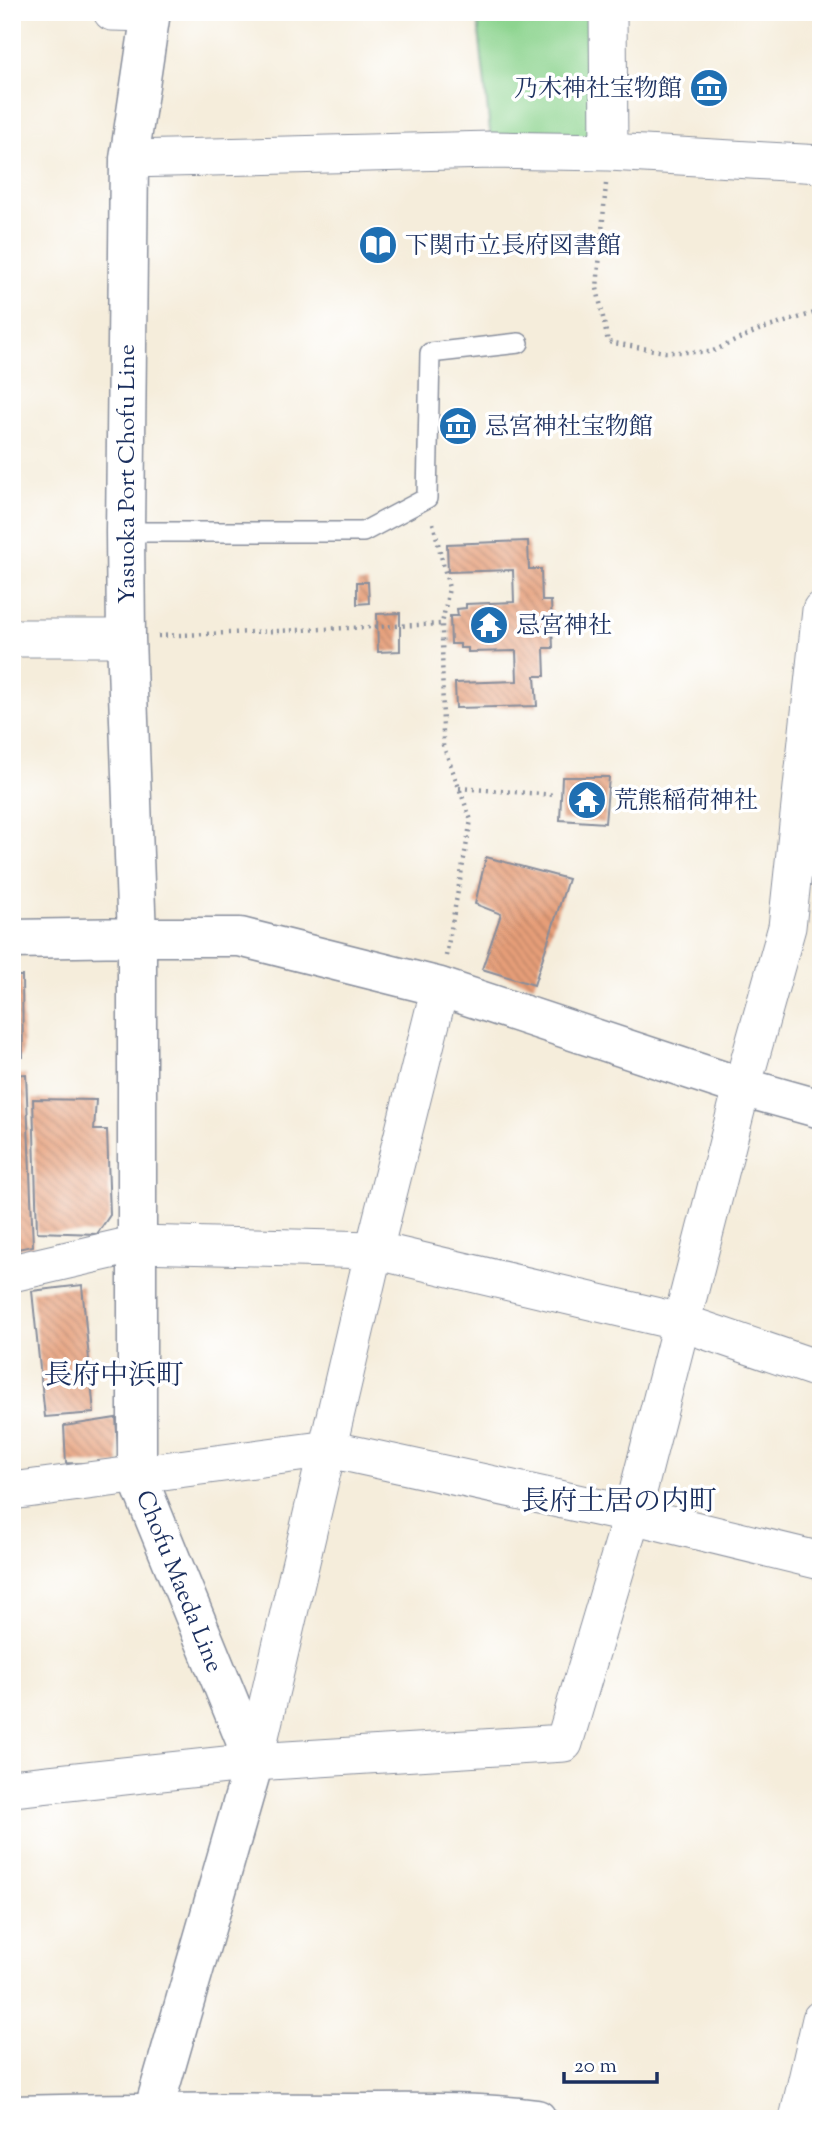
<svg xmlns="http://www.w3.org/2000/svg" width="833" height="2131" viewBox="0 0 833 2131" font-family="'Sorts Mill Goudy','Noto Serif JP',serif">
  <defs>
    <pattern id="building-back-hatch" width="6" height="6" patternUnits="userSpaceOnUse" patternTransform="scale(1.75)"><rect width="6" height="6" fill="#e69e78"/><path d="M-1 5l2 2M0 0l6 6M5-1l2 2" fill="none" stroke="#ba8166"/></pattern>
  </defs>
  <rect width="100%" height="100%" fill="#fff"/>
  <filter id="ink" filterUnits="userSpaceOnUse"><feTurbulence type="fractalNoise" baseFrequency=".0143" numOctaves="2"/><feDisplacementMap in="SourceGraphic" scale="14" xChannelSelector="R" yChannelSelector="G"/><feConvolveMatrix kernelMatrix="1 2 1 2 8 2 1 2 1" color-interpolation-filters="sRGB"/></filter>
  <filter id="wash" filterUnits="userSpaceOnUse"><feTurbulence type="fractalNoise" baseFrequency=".00686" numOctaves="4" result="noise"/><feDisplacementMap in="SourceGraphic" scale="28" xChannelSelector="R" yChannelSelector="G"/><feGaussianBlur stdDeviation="1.57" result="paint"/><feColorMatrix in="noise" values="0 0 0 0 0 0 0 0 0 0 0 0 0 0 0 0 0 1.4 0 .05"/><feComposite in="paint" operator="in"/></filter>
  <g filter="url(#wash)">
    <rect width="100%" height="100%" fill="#f5eddb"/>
    <path fill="#8dd48f" stroke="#548276" stroke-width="2" d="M477,12H608L609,152L492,150Z"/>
    <g id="blocks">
      <path fill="url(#building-back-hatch)" d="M528,541L529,569H541L542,601H551L553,648H544L545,676H535L537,706L456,708L455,683L517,681L516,651L468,652V648H460V644H451L450,616H458L457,609L466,608V604L514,602L513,570L448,572L447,544Z
        M357,582H368L369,603L357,604Z
        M400,613V651L378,652L377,614Z
        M562,777H609L605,823L560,820Z
        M486,857L568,879L534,985L482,969L501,914L475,904Z
        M12,976H22L23,1057H12Z
        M26,1074L33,1246L12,1250V1075Z
        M33,1099L96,1100L94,1130H107L110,1215L97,1234L37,1232Z
        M82,1285L94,1413L45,1417L32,1291Z
        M116,1418L119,1464L66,1463L64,1426Z"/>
    </g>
  </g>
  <g filter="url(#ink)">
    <use href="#blocks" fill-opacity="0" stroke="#888e9c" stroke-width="2"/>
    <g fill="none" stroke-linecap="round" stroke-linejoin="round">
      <defs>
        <path id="service" d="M125,532H363L427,498L430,353L519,343"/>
        <path id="minor" d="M112,12L151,13
          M608,12L609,152
          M129,159L492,150L609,152L821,164
          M12,638H126
          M12,1273L137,1244L374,1250L680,1322L821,1370
          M12,1491L329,1449L632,1515L821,1561
          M254,1762L374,1250L440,987
          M12,1788L254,1762L564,1743L632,1515L742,1087L787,927L821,610
          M798,2119L821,2019"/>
        <path id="tertiary" d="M137,937H240L440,987L742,1087L821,1109"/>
        <path id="secondary" d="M151,12L129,159L125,532L126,638L137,937V1476L254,1762L153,2112L154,2119
          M12,939L137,937"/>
        <path id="trunk" d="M12,2115C124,2112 235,2112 346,2113C410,2113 474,2111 537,2119"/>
      </defs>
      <use href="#service" stroke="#888e9c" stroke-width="22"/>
      <use href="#minor" stroke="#888e9c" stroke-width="39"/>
      <use href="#tertiary" stroke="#888e9c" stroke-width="41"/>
      <use href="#secondary" stroke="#888e9c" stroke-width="41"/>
      <use href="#trunk" stroke="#888e9c" stroke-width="41"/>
      <path stroke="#888e9c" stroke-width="4.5" stroke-dasharray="2 5" stroke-linecap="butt" d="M606,184L597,288L608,342L665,352H711L759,330L821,311
        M433,523L449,588L442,624L443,745L471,820L446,956
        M158,636L442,624
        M459,788L555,795"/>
      <use href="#service" stroke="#fff" stroke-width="19"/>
      <use href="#minor" stroke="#fff" stroke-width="37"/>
      <use href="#tertiary" stroke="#fff" stroke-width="38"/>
      <use href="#secondary" stroke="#fff" stroke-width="38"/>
      <use href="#trunk" stroke="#fff" stroke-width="38"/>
    </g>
  </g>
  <defs>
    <symbol id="museum-disc" viewBox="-11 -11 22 22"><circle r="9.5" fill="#1f6fb2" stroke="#fff"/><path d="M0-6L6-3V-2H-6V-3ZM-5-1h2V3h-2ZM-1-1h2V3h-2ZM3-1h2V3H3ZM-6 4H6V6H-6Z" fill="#fff"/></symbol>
    <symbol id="library-disc" viewBox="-11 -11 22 22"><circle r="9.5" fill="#1f6fb2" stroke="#fff"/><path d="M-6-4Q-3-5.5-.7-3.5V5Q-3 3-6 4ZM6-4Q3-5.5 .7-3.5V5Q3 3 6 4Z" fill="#fff"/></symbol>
    <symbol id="temple-disc" viewBox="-11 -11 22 22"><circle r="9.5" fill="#1f6fb2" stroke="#fff"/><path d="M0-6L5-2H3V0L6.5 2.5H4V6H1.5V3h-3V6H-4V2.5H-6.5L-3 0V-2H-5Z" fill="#fff"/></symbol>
  </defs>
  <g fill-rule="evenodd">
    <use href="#museum-disc" x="687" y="66" width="44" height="44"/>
    <use href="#library-disc" x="356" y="223" width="44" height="44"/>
    <use href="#museum-disc" x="436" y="404" width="44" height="44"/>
    <use href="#temple-disc" x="467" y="603" width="44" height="44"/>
    <use href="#temple-disc" x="565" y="778" width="44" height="44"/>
  </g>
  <g text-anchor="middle" stroke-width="7" stroke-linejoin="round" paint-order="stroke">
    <g font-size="24" fill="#1b2f5e" stroke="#fff" text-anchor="start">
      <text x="682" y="96" text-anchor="end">乃木神社宝物館</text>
      <text x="405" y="253">下関市立長府図書館</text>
      <text x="485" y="434">忌宮神社宝物館</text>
      <text x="516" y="633">忌宮神社</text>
      <text x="614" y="808">荒熊稲荷神社</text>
    </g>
    <g font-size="24" fill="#1b2f5e" stroke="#fff">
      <text transform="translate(126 474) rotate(-90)" y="8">Yasuoka Port Chofu Line</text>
      <text transform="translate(180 1581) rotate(68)" y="8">Chofu Maeda Line</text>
    </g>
    <g font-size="28" fill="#1b2f5e" stroke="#fff">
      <text x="114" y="1384">長府中浜町</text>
      <text x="619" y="1510">長府土居の内町</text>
    </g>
  </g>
  <rect width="833" height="2131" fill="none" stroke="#fff" stroke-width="42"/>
  <path d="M564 2072v10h93v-10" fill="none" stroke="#1b2f5e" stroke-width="3.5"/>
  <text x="574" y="2072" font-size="21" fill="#1b2f5e" stroke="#ffffff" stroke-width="5" paint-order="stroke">20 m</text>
</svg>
